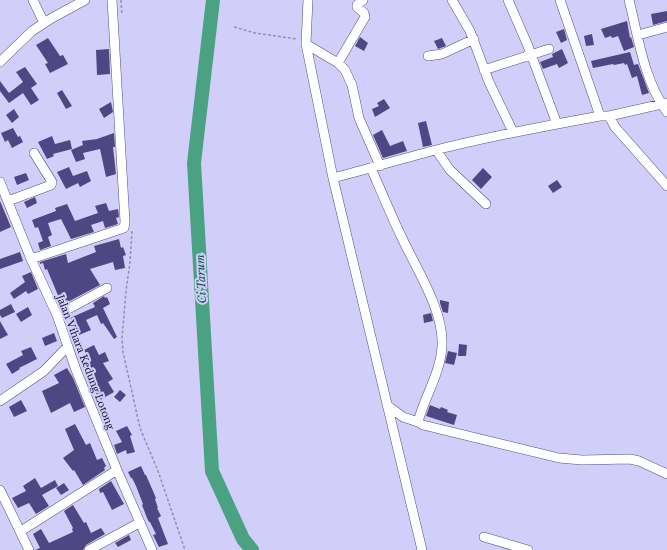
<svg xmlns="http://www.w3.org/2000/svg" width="667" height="550" viewBox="0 0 667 550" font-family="'Libre Baskerville',serif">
  <rect width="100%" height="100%" fill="#d1cffa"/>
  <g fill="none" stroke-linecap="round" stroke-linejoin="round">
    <path stroke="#4aa283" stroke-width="14" d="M213,0L194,163L212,471L243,539L252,550"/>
  </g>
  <path fill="#4f4783" d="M667,11V21L653,25L651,14Z
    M627,21L630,38L631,37L634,47L624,51L618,36L612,38L611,36L605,38L601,29Z
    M564,29L567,40L561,43L556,32Z
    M592,34L594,45L586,46L584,36Z
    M360,37L368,43L364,51L355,46Z
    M48,38L60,56L63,55L68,64L50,73L45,64L48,63L36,45Z
    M442,38L446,46L438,49L434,41Z
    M109,49L110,74L97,75L96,50Z
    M562,49L568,63L559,68L557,64L543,69L540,62L553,57L552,54Z
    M630,52L634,65L638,64L649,93L642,95L637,76L632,78L627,64L625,65L624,63L614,65L613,64L593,68L591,61Z
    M25,67L37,84L31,88L39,100L31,105L23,93L9,103L0,91V81L9,93L23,82L16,72Z
    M62,90L72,106L66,109L57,93Z
    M384,99L390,108L375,117L372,109L379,106L377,103Z
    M111,102L113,112L104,118L99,109Z
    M14,109L19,117L12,123L6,115Z
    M426,121L432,145L423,147L418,123Z
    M13,128L18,137L20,136L23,142L12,148L8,140L5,142L1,133Z
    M382,130L390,146L403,141L407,151L383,158L373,135Z
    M114,133L115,147H113L116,174L106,177L100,149L83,153L85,159L76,162L71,150L83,145L82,141L97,139Z
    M52,136L55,144L70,140L72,149L53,154L54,156L47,159L38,142Z
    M69,167L73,176L87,171L91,181L80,187L78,183L66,189L57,172Z
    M483,168L492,177L481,189L472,180Z
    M26,173L29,180L17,185L14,177Z
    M557,180L562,187L553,193L548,186Z
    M35,197L37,203L27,208L24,202Z
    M0,201L11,227L0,232Z
    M106,203L109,211L118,209L119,217L116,218L118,224L105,228L103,221L91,225L94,232L71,239L61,219L48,223L52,235L48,237L51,246L40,250L38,243L43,241L38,227L35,228L32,220L56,211L55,208L67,204L75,221L98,213L95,206Z
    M119,239L121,248L123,247L126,255L123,256L125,268L115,270L113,262L90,269L100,285L62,305L47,269L45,270L43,263L40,264V262L66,254L68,263L96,252L94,246Z
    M20,252L23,261L0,269V259Z
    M31,272L38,289L28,294L26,291L14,299L10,293L25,282L22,276Z
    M104,296L105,298L107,297L110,304L103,308L117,337L114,339L103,323L101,324L97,315L86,320L91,330L79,335L70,318L95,307L93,303Z
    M440,300L449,302L448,313L443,312L440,303Z
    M11,304L15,312L2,318L0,315V310Z
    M28,307L32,315L21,322L16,314Z
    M431,313L433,321L424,323L423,315Z
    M0,321L8,335L0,339Z
    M54,333L57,341L45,346L42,338Z
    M459,344L467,345L466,356H458Z
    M94,345L99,355L105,352L109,361L103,363L113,379L108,382L114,392L100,400L85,375L88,373L82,362L89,359L84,350Z
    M31,347L37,359L19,368L20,369L12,374L6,364L23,355L21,351Z
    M448,351L457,353L454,365L445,363Z
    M67,368L73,378L85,407L74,412L70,403L51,413L42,391L59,383L54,375Z
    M120,390L126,395L120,402L114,397Z
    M21,400L27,411L14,417L9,407Z
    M430,405L440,409L441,407L448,410L447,412L457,415L454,425L426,416Z
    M75,424L86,445L90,443L97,460L102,458L106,466L104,468L105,470L83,485L74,470L73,471L63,458L74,450L65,429Z
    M127,426L132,435L130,436L135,452L127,454L126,450L117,454L114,445L122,442L116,431Z
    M141,466L145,475H146L156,498L155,499L158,508H157L161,516L158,518L168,544L159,547L153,535L156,534L150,522H149L147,518L142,505L143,504L136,486L132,478H131L128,472Z
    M35,478L41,488L55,480L58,486L42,495L49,506L36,514L29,503L18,508L12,498L26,491L23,486Z
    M111,481L124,504L112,510L103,492L100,493L99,489Z
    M64,483L69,490L61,495L56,488Z
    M73,505L84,523L86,522L91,533L101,528L105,534L86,545L83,550H35L40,548L33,534L41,529L49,543L73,532L72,529L73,528L64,511Z
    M129,535L131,540L118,547L115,543Z"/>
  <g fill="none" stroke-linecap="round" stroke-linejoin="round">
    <defs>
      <path id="minor" d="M33,0L44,23
        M308,0L306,44L333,178L422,550
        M452,0L470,31L489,82L513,132
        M508,0L528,46L557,124
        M560,0L600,116
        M629,0C638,36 644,81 667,112
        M638,35L667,27
        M306,44L338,63L345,70L352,85L359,118L380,166
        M428,56L442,54L474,39
        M0,62L32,31L52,18L85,0
        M338,63L365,17L364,13L357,7V5L363,0
        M484,70L549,49
        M609,116L615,127L667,186
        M436,150L450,170L486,204
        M371,168C381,191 391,215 402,238C417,270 444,311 442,346C441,372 424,398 418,422L423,425L559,458L582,460L630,459L639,461L667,474
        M333,178C367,169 401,159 436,150C490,136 545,126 600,116H609L667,103
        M0,182L31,259L57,315L76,370L117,470L152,550
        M8,201L51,185L52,182L34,153
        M31,259L124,228L125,222L112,0
        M57,315L107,288
        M0,401L44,371L68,346
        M387,405L403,417L418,422
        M0,490L29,550
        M21,531L117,470
        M484,537L528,550
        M89,550L139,523"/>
    </defs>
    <use href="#minor" stroke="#544f7e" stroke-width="10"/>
    <path stroke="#918fb2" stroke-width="1.5" stroke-dasharray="3 2" stroke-linecap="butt" d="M121,0L122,15
      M234,27L255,33L297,39
      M132,231L130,262L126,291L122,338L123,352L140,428L158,471L185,550"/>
    <use href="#minor" stroke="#fff" stroke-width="9"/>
  </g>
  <g text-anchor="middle" stroke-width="4" stroke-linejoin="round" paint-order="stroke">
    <g font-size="10" fill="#1b192d" stroke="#d1cffa">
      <text transform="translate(86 362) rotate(69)" y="4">Jalan Vihara Kedung Lotong</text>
    </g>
    <g font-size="11" font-style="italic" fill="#09533e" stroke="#d1cffa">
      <text transform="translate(201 279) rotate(-93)" y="4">Ci Tarum</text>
    </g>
  </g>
</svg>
